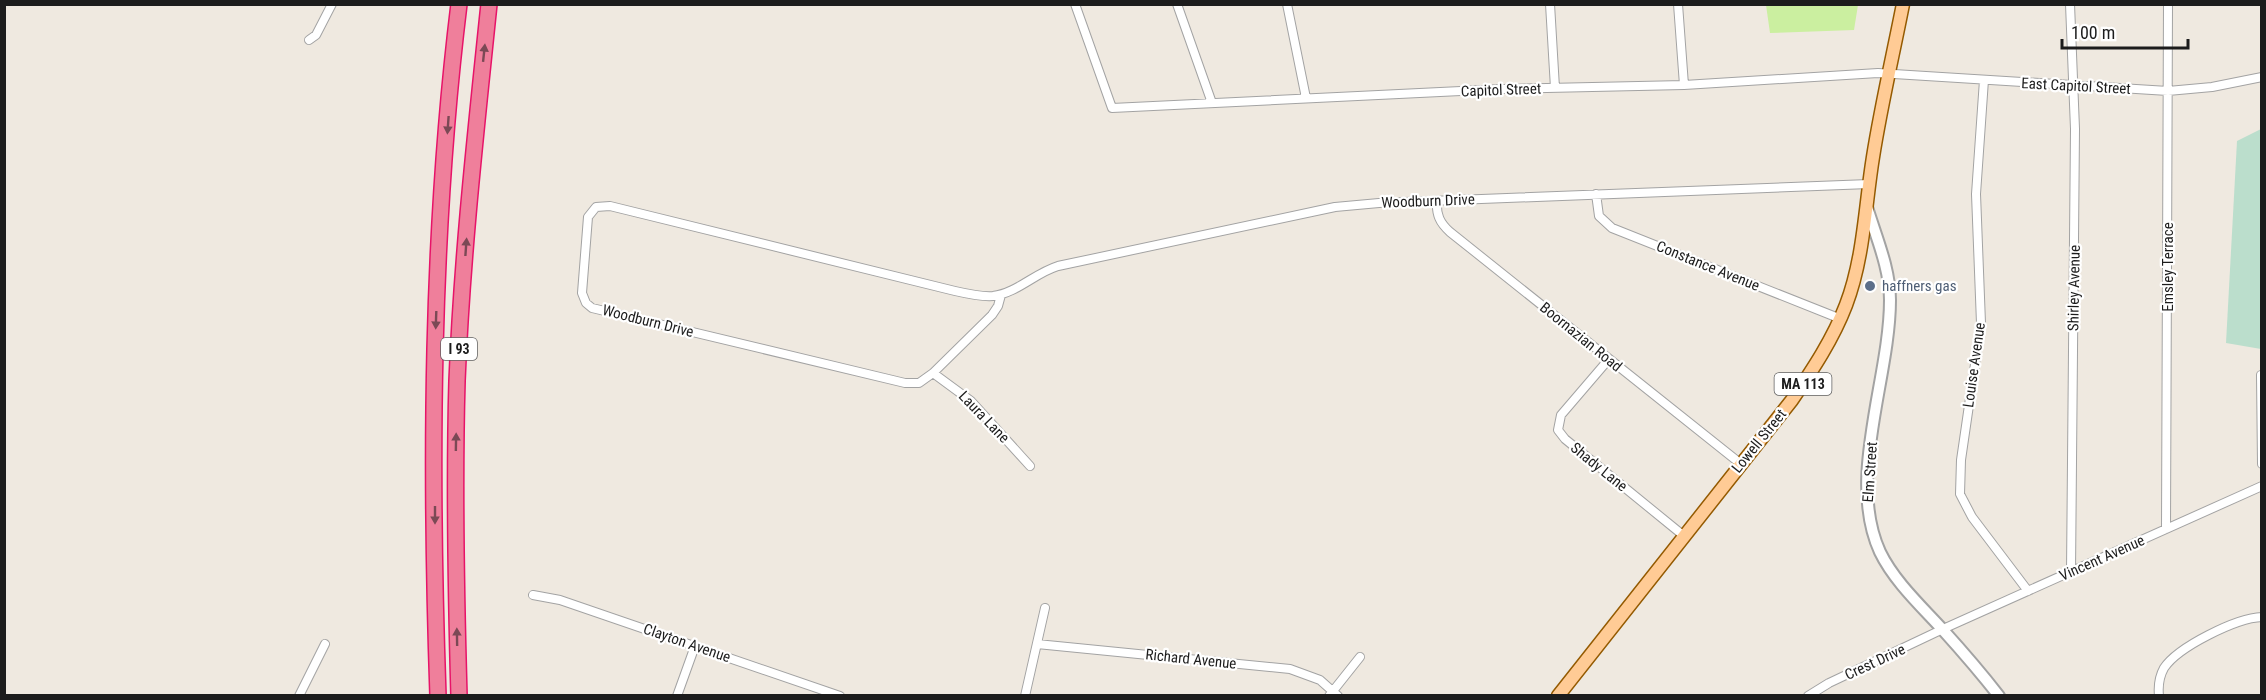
<svg xmlns="http://www.w3.org/2000/svg" width="2266" height="700" viewBox="0 0 2266 700" font-family="'Roboto Condensed',sans-serif">
  <rect width="100%" height="100%" fill="#efe9e0"/>
  <path fill="#cbefa0" d="M1766,5V4L1858,5L1854,30L1770,33Z"/>
  <path fill="#bbdecc" d="M2261,129V349L2226,343L2237,141Z"/>
  <g fill="none" stroke-linecap="round" stroke-linejoin="round">
    <defs>
      <path id="minor" d="M1075,4L1112,108L1502,89L1684,85L1878,73L2168,91L2212,87L2262,77
        M1177,4L1212,103
        M1287,4L1306,98
        M1550,4L1555,88
        M1678,4L1684,85
        M2070,4L2075,129L2071,572
        M309,40L316,35L332,4
        M1984,80L1976,194L1981,323L1961,460L1960,494L1972,517L2028,591
        M1596,194L1599,216L1612,228L1841,319
        M1437,201C1436,215 1440,223 1450,232L1741,464
        M1001,295L998,306L992,315L933,373L919,383H905L592,308L586,303L582,293L588,217L596,207L610,206L955,291C968,294 981,297 993,296C1017,293 1035,273 1058,266L1335,207L1379,203L1869,184
        M1609,359L1561,415L1558,430L1565,439L1684,536
        M933,373L971,401L1030,466
        M2261,375L2262,464
        M2166,529L2168,4
        M533,595L560,600L840,696
        M1037,644L1290,669L1320,680L1338,696
        M299,696L325,644
        M677,696L695,646
        M1025,696L1045,608
        M1329,696L1360,657
        M1808,696L1829,683L1943,629L2262,486
        M2159,696C2158,686 2159,677 2164,668C2178,647 2236,618 2262,617"/>
      <path id="tertiary" d="M1867,207C1876,237 1890,268 1890,300C1890,379 1846,478 1880,552C1894,581 1921,606 1943,630C1962,651 1981,673 1999,696"/>
      <path id="primary" d="M1558,696L1792,400C1813,369 1833,339 1846,305C1864,258 1865,206 1873,157C1881,106 1893,55 1903,4"/>
      <path id="motorway" d="M438,696C430,466 431,233 459,4
        M459,696C456,591 454,486 457,381C462,255 476,130 489,4"/>
    </defs>
    <use href="#minor" stroke="#a3a3a3" stroke-width="10"/>
    <use href="#tertiary" stroke="#a3a3a3" stroke-width="14"/>
    <use href="#primary" stroke="#945a00" stroke-width="15"/>
    <use href="#motorway" stroke="#e71368" stroke-width="18"/>
    <use href="#minor" stroke="#fff" stroke-width="8"/>
    <use href="#tertiary" stroke="#fff" stroke-width="10"/>
    <use href="#primary" stroke="#ffcb95" stroke-width="12"/>
    <use href="#motorway" stroke="#ef7f9b" stroke-width="15"/>
  </g>
  <defs><path id="oneway-solid" d="M-6-.8H1V-3.2L6.5 0L1 3.2V.8H-6Z" transform="scale(1.5)"/></defs>
  <g fill="#7b4955">
    <use href="#oneway-solid" transform="translate(484 53) rotate(-84)"/>
    <use href="#oneway-solid" transform="translate(448 125) rotate(94)"/>
    <use href="#oneway-solid" transform="translate(466 247) rotate(-86)"/>
    <use href="#oneway-solid" transform="translate(436 320) rotate(92)"/>
    <use href="#oneway-solid" transform="translate(456 442) rotate(-89)"/>
    <use href="#oneway-solid" transform="translate(435 515) rotate(90)"/>
    <use href="#oneway-solid" transform="translate(457 637) rotate(-91)"/>
  </g>
  <circle fill="#5c6f8a" stroke="#fff" stroke-width="2" cx="1870" cy="286" r="6"/>
  <g text-anchor="middle" stroke-width="4.5" stroke-linejoin="round" paint-order="stroke">
    <g fill="#fff" stroke="#606060" stroke-width="1.5">
      <rect x="441" y="338" width="36" height="22" rx="4.5"/>
      <rect x="1774.5" y="373" width="57" height="22" rx="4.5"/>
    </g>
    <g font-size="14" font-weight="bold" fill="#1c1c1c">
      <text x="459" y="354">I 93</text>
      <text x="1803" y="389">MA 113</text>
    </g>
    <g font-size="15" fill="#1c1c1c" stroke="#fff">
      <text transform="translate(2076 86) rotate(3)" y="5">East Capitol Street</text>
      <text transform="translate(1501 90) rotate(-2)" y="5">Capitol Street</text>
      <text transform="translate(1428 201) rotate(-2)" y="5">Woodburn Drive</text>
      <text transform="translate(1708 266) rotate(22)" y="5">Constance Avenue</text>
      <text transform="translate(2168 267) rotate(-90)" y="5">Emsley Terrace</text>
      <text transform="translate(2074 288) rotate(-89)" y="5">Shirley Avenue</text>
      <text transform="translate(648 321) rotate(14)" y="5">Woodburn Drive</text>
      <text transform="translate(1581 337) rotate(39)" y="5">Boornazian Road</text>
      <text transform="translate(1974 365) rotate(-82)" y="5">Louise Avenue</text>
      <text transform="translate(984 417) rotate(46)" y="5">Laura Lane</text>
      <text transform="translate(1759 441) rotate(-51)" y="5">Lowell Street</text>
      <text transform="translate(1599 467) rotate(39)" y="5">Shady Lane</text>
      <text transform="translate(1870 472) rotate(-86)" y="5">Elm Street</text>
      <text transform="translate(2102 558) rotate(-24)" y="5">Vincent Avenue</text>
      <text transform="translate(687 643) rotate(19)" y="5">Clayton Avenue</text>
      <text transform="translate(1191 659) rotate(6)" y="5">Richard Avenue</text>
      <text transform="translate(1875 662) rotate(-25)" y="5">Crest Drive</text>
    </g>
    <g font-size="15" fill="#4e5e75" stroke="#fff" text-anchor="start">
      <text x="1882" y="291">haffners gas</text>
    </g>
  </g>
  <rect width="2266" height="700" fill="none" stroke="#1c1c1c" stroke-width="12"/>
  <path d="M2062 39v9h126v-9" fill="none" stroke="#1c1c1c" stroke-width="3"/>
  <text x="2071" y="39" font-size="18" fill="#1c1c1c" stroke="#ffffff" stroke-width="4.5" paint-order="stroke">100 m</text>
</svg>
